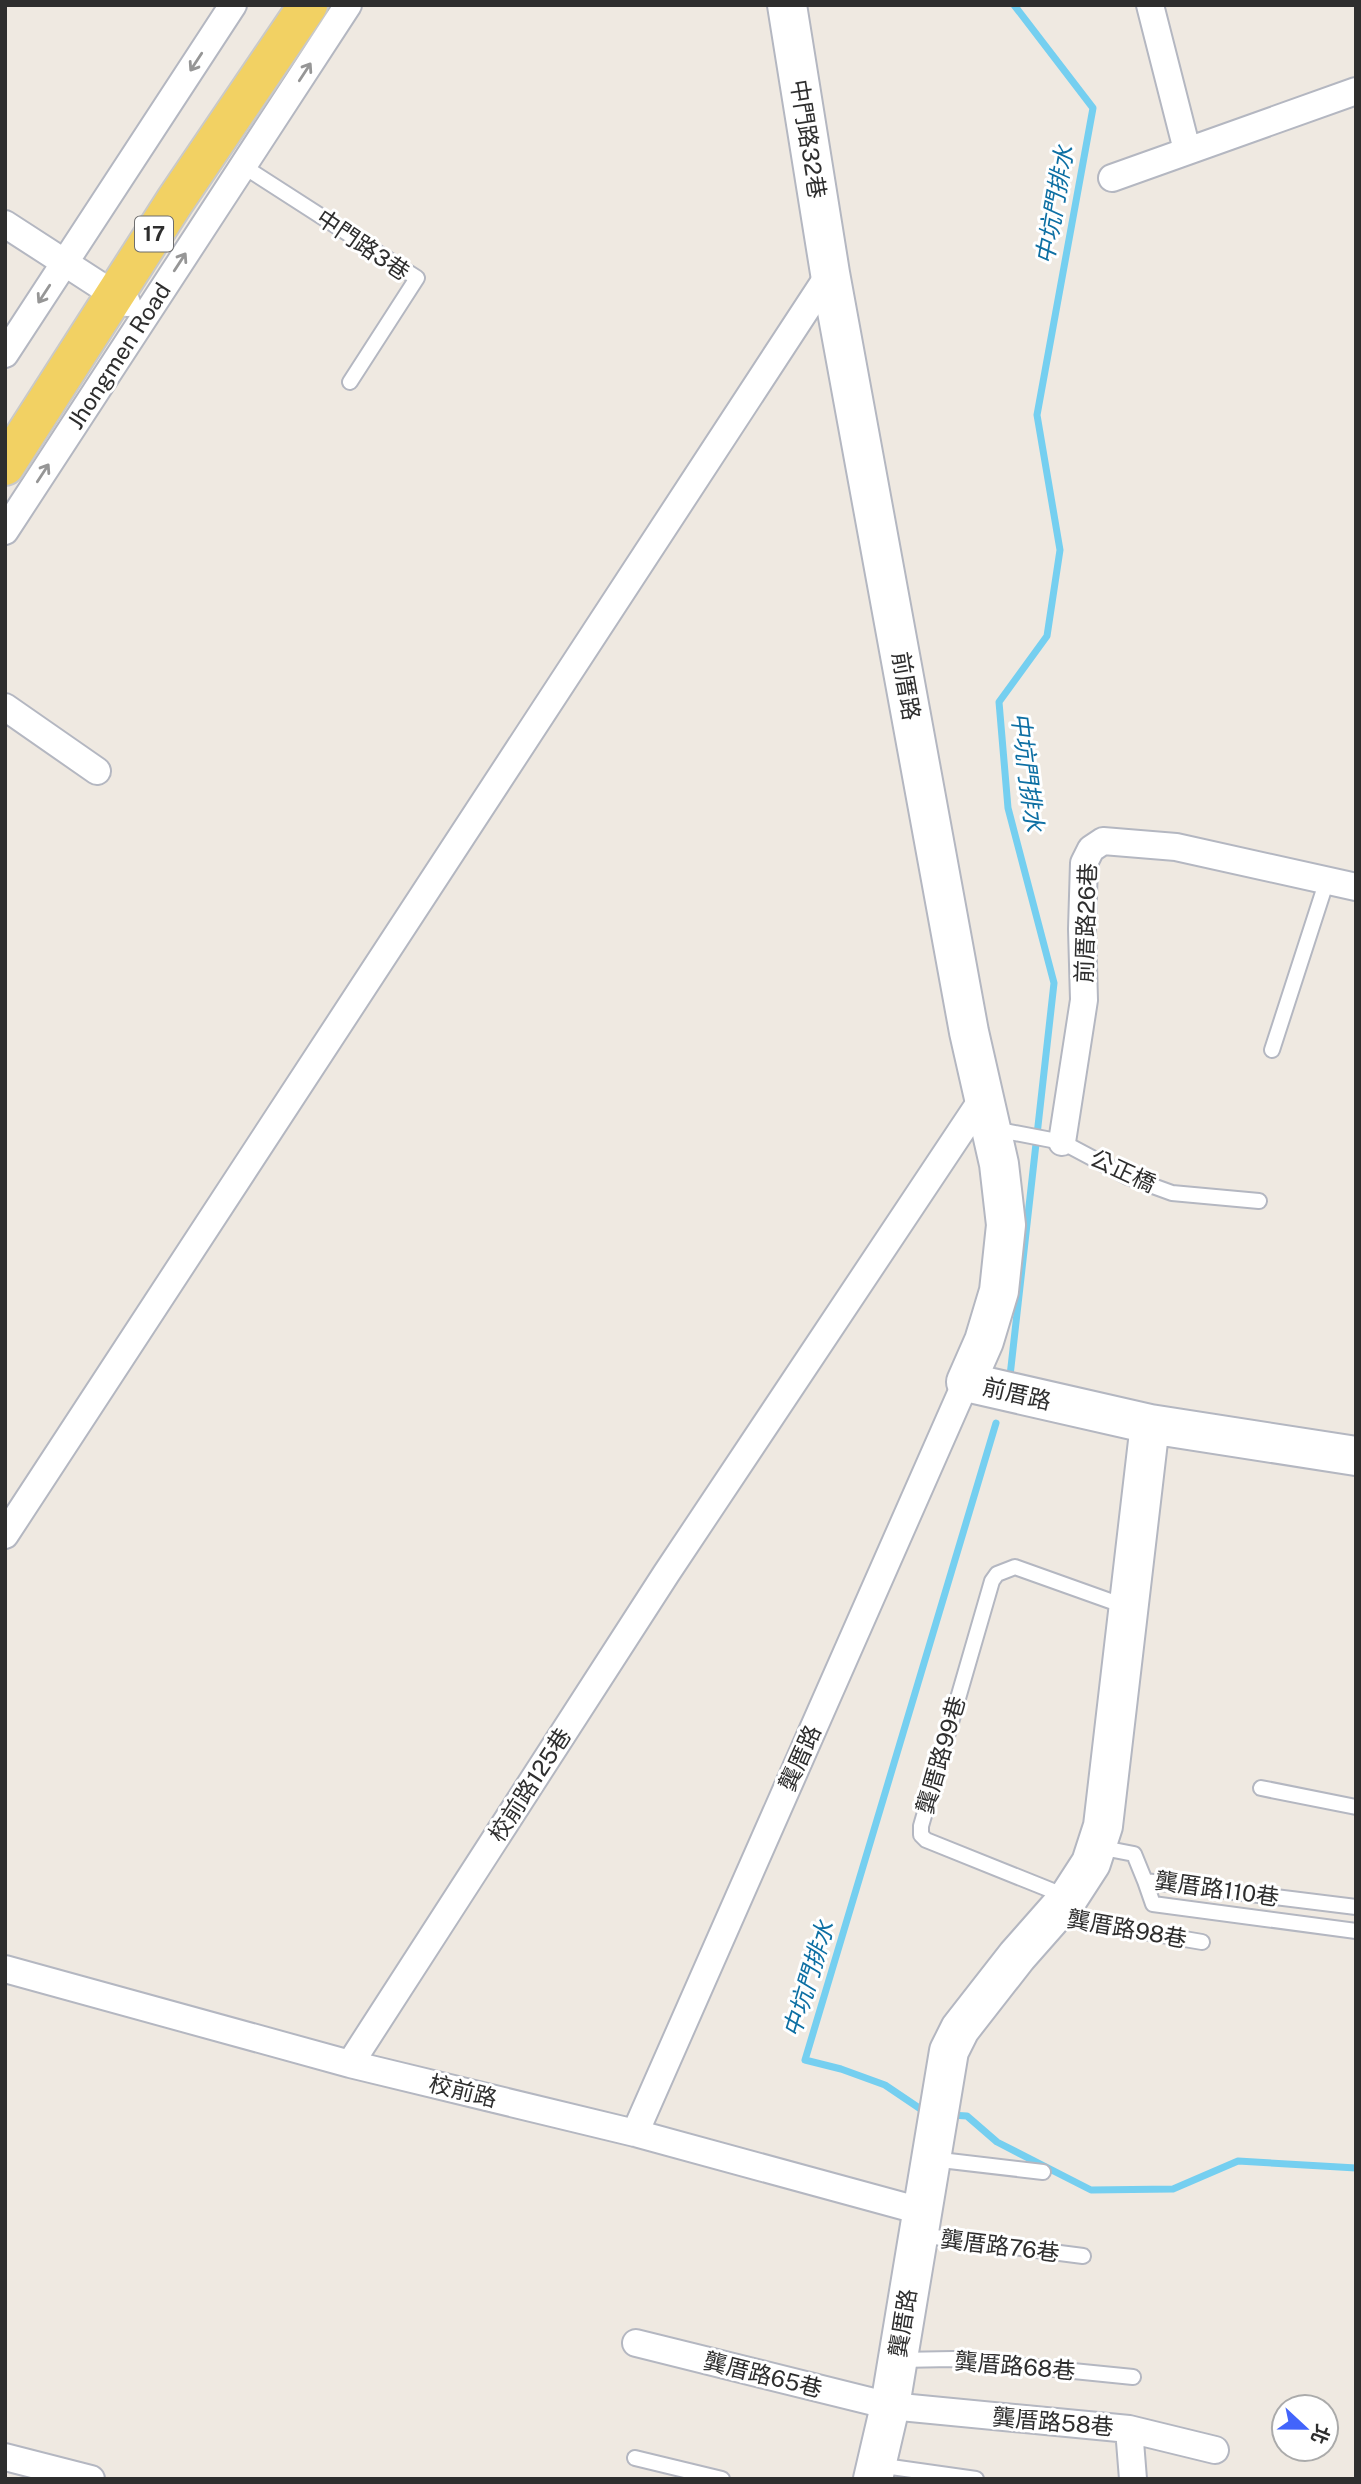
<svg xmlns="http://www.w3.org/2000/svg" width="1361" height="2484" viewBox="0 0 1361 2484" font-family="'Public Sans','Noto Sans TC',sans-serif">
  <rect width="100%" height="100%" fill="#efe9e1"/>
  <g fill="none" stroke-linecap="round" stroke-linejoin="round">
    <path stroke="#75cff0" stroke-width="7" d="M1010,1376L1054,983L1008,808L999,702L1047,636L1060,550L1037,415L1093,108L1014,5
      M928,2114L885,2085L841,2069L805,2060L996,1423
      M951,2115L967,2116L997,2142L1091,2190L1173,2189L1238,2161L1356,2168"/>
    <defs>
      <path id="lane" d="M243,166L417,278L350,382
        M1272,1050L1327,880
        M994,1129L1062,1142L1128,1177L1172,1193L1259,1201
        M1261,1788L1356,1807
        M1098,1847L1134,1854L1145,1881L1356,1907
        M1145,1881L1153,1904L1356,1931
        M1068,1897L926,1840L921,1835V1826L992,1581L997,1574L1015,1567L1127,1607
        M1057,1917L1202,1942
        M932,2159L1043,2172
        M919,2235L1083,2256
        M898,2360L953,2359L1133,2377
        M635,2458L722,2479
        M877,2465L976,2479"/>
      <path id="street" d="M1150,5L1187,150
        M1112,178L1356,91
        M5,224L127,303
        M5,354L233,5
        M5,531L348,5
        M5,707L97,771
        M1062,1142L1084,1000L1082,929L1084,863L1091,849L1103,841L1176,847L1356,887
        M5,1535L830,273
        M5,1969L350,2064L635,2133L921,2211
        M350,2064L666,1574L983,1098
        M635,2133L966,1382
        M636,2343L890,2406L1129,2429L1215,2450
        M1129,2429L1133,2479
        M5,2457L91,2479"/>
      <path id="secondary" d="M787,5L830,273L969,1032L999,1164L1006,1225L999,1291L984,1341L966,1382L1150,1424L1356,1456
        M873,2479L890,2406L949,2051L960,2029L1017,1956L1069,1897L1091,1863L1103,1826L1150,1424"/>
      <path id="primary" d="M5,466L175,201L308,5"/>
    </defs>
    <use href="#lane" stroke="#b4b7c1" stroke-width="18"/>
    <use href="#street" stroke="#b4b7c1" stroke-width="30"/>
    <use href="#secondary" stroke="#b4b7c1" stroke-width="42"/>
    <use href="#primary" stroke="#c9c9c9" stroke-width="42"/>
    <use href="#lane" stroke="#fff" stroke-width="14"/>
    <use href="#street" stroke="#fff" stroke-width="26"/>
    <use href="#secondary" stroke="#fff" stroke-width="38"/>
    <use href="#primary" stroke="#f2d163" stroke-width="38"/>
  </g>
  <defs><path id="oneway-shaft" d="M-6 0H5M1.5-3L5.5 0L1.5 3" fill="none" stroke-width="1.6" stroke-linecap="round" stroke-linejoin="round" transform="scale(1.75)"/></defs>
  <g stroke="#969696">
    <use href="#oneway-shaft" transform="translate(196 62) rotate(123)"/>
    <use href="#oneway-shaft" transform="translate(305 72) rotate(-57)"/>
    <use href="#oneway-shaft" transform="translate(180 262) rotate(-57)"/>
    <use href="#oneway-shaft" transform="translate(44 294) rotate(123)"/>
    <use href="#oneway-shaft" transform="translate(43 473) rotate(-57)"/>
  </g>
  <g text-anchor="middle" stroke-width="6" stroke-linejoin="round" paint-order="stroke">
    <rect fill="#fff" stroke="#6d6d6d" stroke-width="2" x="135" y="216.5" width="38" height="35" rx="5"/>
    <g font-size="21" font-weight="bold" fill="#2e2e2e">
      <text x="154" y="241">17</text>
    </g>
    <g font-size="23" fill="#2e2e2e" stroke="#fff">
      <text transform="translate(808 139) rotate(81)" y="8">中門路32巷</text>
      <text transform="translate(363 245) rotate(34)" y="8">中門路3巷</text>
      <text transform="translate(119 356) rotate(-57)" y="8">Jhongmen Road</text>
      <text transform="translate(906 686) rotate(80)" y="8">前厝路</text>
      <text transform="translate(1086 923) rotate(-88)" y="8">前厝路26巷</text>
      <text transform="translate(1123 1171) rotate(25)" y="8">公正橋</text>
      <text transform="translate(1017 1394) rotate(13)" y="8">前厝路</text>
      <text transform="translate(941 1755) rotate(-74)" y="8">龔厝路99巷</text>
      <text transform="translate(800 1758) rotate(-66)" y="8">龔厝路</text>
      <text transform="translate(530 1785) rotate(-57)" y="8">校前路125巷</text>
      <text transform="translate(1217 1889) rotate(8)" y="8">龔厝路110巷</text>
      <text transform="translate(1127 1929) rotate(10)" y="8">龔厝路98巷</text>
      <text transform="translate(463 2091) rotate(14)" y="8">校前路</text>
      <text transform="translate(1000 2246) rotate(7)" y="8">龔厝路76巷</text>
      <text transform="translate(903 2323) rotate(-81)" y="8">龔厝路</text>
      <text transform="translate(1015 2366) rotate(5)" y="8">龔厝路68巷</text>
      <text transform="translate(763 2375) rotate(14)" y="8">龔厝路65巷</text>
      <text transform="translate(1053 2422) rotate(5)" y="8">龔厝路58巷</text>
    </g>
    <g font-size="24" font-style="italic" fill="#0d6fa3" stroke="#fff">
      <text transform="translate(1055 205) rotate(-80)" y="8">中坑門排水</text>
      <text transform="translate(1027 772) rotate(83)" y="8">中坑門排水</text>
      <text transform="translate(809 1979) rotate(-73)" y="8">中坑門排水</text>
    </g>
  </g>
  <rect width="1361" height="2484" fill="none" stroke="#2e2e2e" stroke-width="14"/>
  <g transform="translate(1305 2428) rotate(112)"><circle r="33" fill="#ffffff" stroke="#ababab" stroke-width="2"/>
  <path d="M0-5L12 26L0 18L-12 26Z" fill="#4264fb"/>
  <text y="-10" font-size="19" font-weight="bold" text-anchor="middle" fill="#2e2e2e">北</text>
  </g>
</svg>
